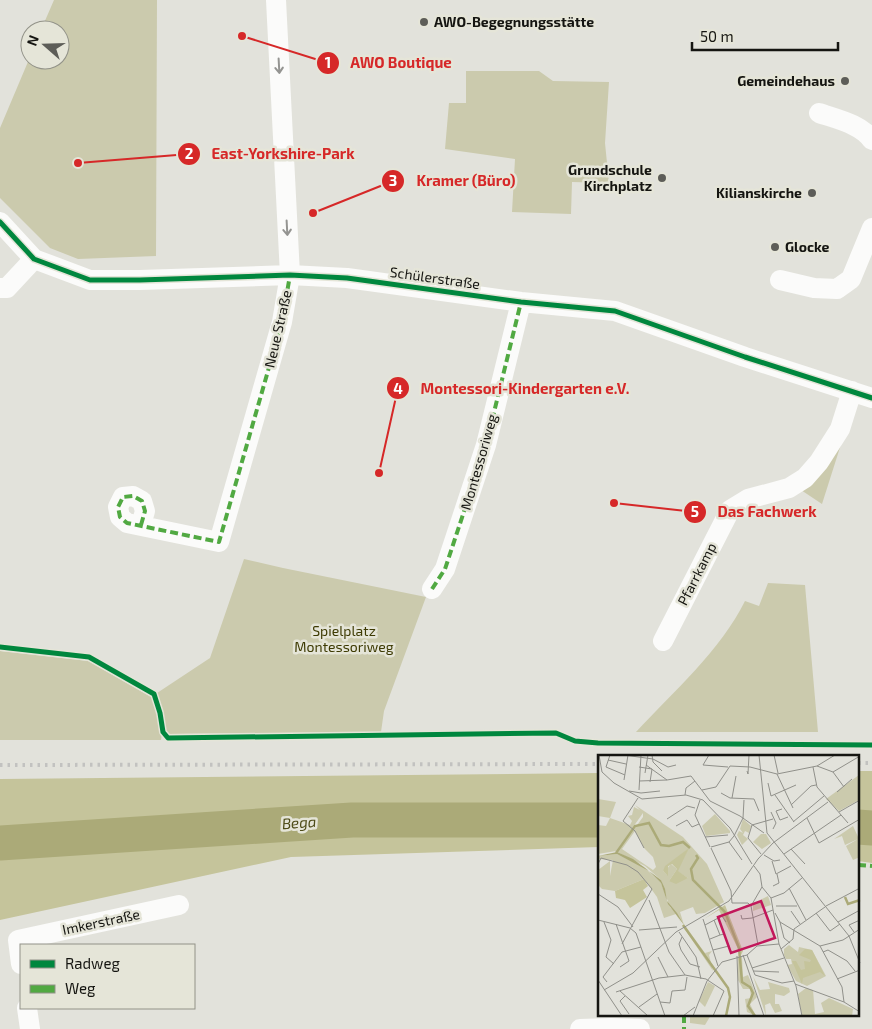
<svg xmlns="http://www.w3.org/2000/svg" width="872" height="1029" viewBox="0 0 872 1029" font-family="'Exo 2',sans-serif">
  <rect width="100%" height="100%" fill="#e2e2db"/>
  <path fill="#cbcaad" d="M54,0H157L156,256L78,259L50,248L0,198V128L30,57V60H60V30H41Z
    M466,71H539L553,81L609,82L605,143L609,183L572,182L571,214L512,212L515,159L445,149L449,103H466Z
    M843,438L822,504L801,490Z
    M244,559L283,568L426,597L384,711L381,732L162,734L161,740H0V651L88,661L151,697L210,658Z
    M768,583L805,585L818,732H636C673,692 721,650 745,601L759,606Z
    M690,1015H711L705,1025L690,1023Z"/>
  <path fill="#c5c49b" d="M858,771H872V863L858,861Z
    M599,773V847L291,857L0,920V779Z"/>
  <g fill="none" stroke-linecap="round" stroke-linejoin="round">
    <path stroke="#abaa78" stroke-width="35" d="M858,827L872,828
      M0,843L352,820H600"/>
    <path stroke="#fbfbfa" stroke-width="20" d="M819,113C836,119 861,124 872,140
      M0,222L34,259L90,280H140L290,275L347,278L521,302L615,311L745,357L872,398
      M780,280L814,288L837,289L851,279L872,228
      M0,288H7L34,259
      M141,525L145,511L142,501L133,496L123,497L118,507L120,517L127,523L219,542L282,322L290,275L276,0
      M432,589L445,569L486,445L521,302
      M663,641L730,510L748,499L789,488L805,478L819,462L840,429L852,391
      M21,964L18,940L179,905
      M27,1008L30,1029
      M580,1029L611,1028L640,1029"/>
    <path stroke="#c2c2c0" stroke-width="4" stroke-dasharray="2.5 5" stroke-linecap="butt" d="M858,763H872
      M0,765L600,764"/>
    <path stroke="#51a942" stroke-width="4" stroke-dasharray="8 4" stroke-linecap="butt" d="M141,525L145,511L142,501L133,496L123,497L118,507L120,517L127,523L219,542L282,322L290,275
      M432,589L445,569L486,445L521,302
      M858,865L872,866
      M684,1015V1029"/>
    <defs>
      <path id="cycleway" d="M0,222L34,259L90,280H140L290,275L347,278L521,302L615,311L745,357L872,398
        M0,647L89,657L154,694L160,713L163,732L168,738L556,733L575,741L598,743L872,745"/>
    </defs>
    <use href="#cycleway" stroke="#e5e5d8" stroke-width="8"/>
    <use href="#cycleway" stroke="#00873e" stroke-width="5"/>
  </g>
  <defs><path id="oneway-shaft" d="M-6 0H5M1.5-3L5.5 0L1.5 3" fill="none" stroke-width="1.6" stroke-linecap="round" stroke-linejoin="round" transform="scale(1.25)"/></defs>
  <g stroke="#949491">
    <use href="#oneway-shaft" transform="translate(279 66) rotate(87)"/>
    <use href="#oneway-shaft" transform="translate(287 228) rotate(87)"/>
  </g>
  <g fill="#5d5d58" stroke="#e5e5d8" stroke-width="2">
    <circle cx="424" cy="22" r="5"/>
    <circle cx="845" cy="81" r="5"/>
    <circle cx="662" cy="178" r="5"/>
    <circle cx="812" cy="193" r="5"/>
    <circle cx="775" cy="247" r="5"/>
  </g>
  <g text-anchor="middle" stroke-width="5" stroke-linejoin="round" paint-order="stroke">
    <g font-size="14" font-weight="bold" fill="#151511" stroke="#e5e5d8" text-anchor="end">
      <text x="434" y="27" text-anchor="start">AWO-Begegnungsstätte</text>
      <text x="835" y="86">Gemeindehaus</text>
      <text x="652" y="175">Grundschule<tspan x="652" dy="16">Kirchplatz</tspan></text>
      <text x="802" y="198">Kilianskirche</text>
      <text x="785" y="252" text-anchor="start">Glocke</text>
    </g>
    <g font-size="14" fill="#151511" stroke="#e5e5d8">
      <text transform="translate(435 278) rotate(8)" y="5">Schülerstraße</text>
      <text transform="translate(278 329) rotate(-77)" y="5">Neue Straße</text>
      <text transform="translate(479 462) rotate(-74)" y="5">Montessoriweg</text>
      <text transform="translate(697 574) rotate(-63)" y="5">Pfarrkamp</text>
      <text transform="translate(101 922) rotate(-12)" y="5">Imkerstraße</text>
    </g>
    <g font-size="14" fill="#3d3a02" stroke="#e5e5d8">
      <text x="344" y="636">Spielplatz<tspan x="344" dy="16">Montessoriweg</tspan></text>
    </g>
    <g font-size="15" font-style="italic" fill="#4e4c18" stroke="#e5e5d8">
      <text transform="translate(299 823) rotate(-4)" y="5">Bega</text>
    </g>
  </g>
  <g transform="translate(598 755)">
    <rect width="261" height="261" fill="#e2e2db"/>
    <path d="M261,20V45L241,56L228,44ZM0,44L18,47L12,63L32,70L34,66L30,61L34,60L36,52L42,55L37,50L85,82L109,109L126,147L107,158L98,159L95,152L82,157L86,170L69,146L63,125L47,111L19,97L45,62V58L18,96L0,99V70L8,71L12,63L0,61ZM37,76L46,93L55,102L58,112L55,115L24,94ZM90,94L79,116L90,123L71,126L79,114L73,109L68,115L69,120L65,116ZM117,59L132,76V78L108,81L104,71ZM145,64L153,71L151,78L147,76L145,80L150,84L144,90L139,80L141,76L145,78L142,74ZM255,71L261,84L262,102L255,105L248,91L260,84L247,90L244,81L236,84ZM163,79H168L173,88L164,94L155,87ZM19,99L46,112L63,128L72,152L79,160L84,170L78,159L66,163L59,142L46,124L17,136L4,134L0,130V115L12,106V121L15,105L0,104V101ZM170,141L173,150L155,156V148H164V144ZM88,172L107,198L114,196L111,200L115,216L86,173ZM191,190L200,197L201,192L214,195L228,221L209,231L198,226L189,210L194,209L193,204H188L186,200V194ZM140,202H144L145,222L150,220L159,242L152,249L158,261L149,257L147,244L153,243L152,234H145L140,225ZM155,221L162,235L172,234L170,227L191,233L192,237L186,241L177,239V249H181L184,256L177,258L172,248L167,250L168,261ZM110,227L117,231L107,252L101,246ZM208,233L215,235L217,259L226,257L223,248L231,243L255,254L254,261H204L200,239Z" fill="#cbcaad" fill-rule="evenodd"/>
    <path d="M91,93L80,116L90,123L78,129L71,126L79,114L74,109L70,111V121L65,116L67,111ZM46,124L50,131L45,135L49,142L32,153L27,145L18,143L17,136ZM127,150L145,196L143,200L121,155L106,164ZM207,194L214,195L227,221L222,217L205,223L204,229L194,206H198L203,215L207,214L206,206L212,207L213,205L201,200Z" fill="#c5c49b"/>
    <path d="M19,97L35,104L63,125L67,134L69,146L79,158L86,170L70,149L63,128L51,116L19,99L0,101Z" fill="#abaa78"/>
    <path fill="none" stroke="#abaa78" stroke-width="2.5" d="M18,98L37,71L51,68L63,90L71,91L85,87L92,93M98,100L100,103L93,114L95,125L127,157L141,193L144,227L152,232L155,238L150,251L157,261M247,142L250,149L262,145M85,170L130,233L132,242L128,261"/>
    <path fill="none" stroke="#90908a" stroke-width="1" d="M1,0L4,17L16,28M12,0L8,12L27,20M26,0L55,4L70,12L78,10M54,0L55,7L64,16M111,0L105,10L130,12M161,0L169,78L251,181L262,208M176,0L180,18M10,5L28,9M48,10L69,25L93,21L112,46L142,61L166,78M219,11L235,17L246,32M41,12L54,14L52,27M215,12L219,32L250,68M149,16L150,19L151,0M235,17L262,1M47,18L50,0M179,19L195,53M26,25L30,0M41,26L69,25M16,28L44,44L88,40L105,45L132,73L154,109M170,28L173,41L198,30M41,35L43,0M104,35L118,32L132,11L152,12L179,19L219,11L237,0M31,36L43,38L62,36M239,37L254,24M123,38L132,43L156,44L161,56M87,40L88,33L97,26M177,40L196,67M40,43L25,66L37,76L46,93M134,43L138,21M102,45L97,60L112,92M193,50L213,31L218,30M184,54L178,56L182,65L190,62M173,57L178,68L175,74M241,57L262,45M209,63L221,88L262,64M69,64L89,51L97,53M195,67L226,41M78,71L89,65L94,72L101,69M107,82L130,80M131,87L144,105M175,88L230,47M113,92L131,87L136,81L145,63L146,45M113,93L133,136L134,148H150L153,151M193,94L207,109M163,99L150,83L154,70L175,64M186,99L243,60M166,100L176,106L182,105M174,106L178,119L193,111M0,109L3,103L29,110L40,117L54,134L24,189M156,111L162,119L164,132L173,143L181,189L198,231L204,261M175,131L181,128L179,119M191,133L208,165M0,139L20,152L35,172M173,143L186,138L204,123M51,145L71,197L87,220M178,151H199M228,151L262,133M193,156L202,169M177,158L182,167L222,191L244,232L246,247M218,158L232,176L242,169M143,160L144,164L154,163L175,155M105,164L120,211M0,165L32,173L38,178L67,261M6,167L13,185L8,202L16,209M182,167L186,183L192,188M240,167L262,155M18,169L31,206L22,212M107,170L124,161L128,167M41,175L79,172M81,177L98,202L103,224M256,177L251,170L262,165M84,182L81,189L83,195L92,209L102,212M112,184L122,180L116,165M160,190L153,151L164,132M222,191L245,185L262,174M183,194L195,184L196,174L227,152M115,195L131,191L126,179L122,180M225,197L230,195L249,206L257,216M145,200L166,261M149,200L157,220L184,228L196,226M139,201L141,261M60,202L70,222M154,213L186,203M155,216L181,217M239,224L262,215M0,225L24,261M9,227L5,222L24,197L43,192M197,229L246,247L262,257M6,235L35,218L78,177L131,146L160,104L175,88M22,236L50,261M18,237L61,223L87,220L108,224L126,236L115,261M27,241L22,246L31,259M62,247L72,248L74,236L87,235L89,222M41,252L59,239M85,261L97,252M95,261L109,226L124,207L149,200L159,191L181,189"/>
    <path fill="#c2185b" fill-opacity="0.15" stroke="#c2185b" stroke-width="2.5" d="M163,146L177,183L133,198L120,162Z"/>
    <rect width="261" height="261" fill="none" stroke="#151511" stroke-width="2.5"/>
  </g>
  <path fill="none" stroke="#d62828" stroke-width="2" d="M242 36L328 63M78 163L189 154M313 213L393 181M379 473L398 388M614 503L695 512"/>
  <g fill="#d62828" stroke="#e5e5d8" stroke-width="2">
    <circle cx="242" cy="36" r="5"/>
    <circle cx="78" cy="163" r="5"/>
    <circle cx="313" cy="213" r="5"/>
    <circle cx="379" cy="473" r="5"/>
    <circle cx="614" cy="503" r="5"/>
    <circle cx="328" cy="63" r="12"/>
    <circle cx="189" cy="154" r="12"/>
    <circle cx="393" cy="181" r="12"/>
    <circle cx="398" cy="388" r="12"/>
    <circle cx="695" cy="512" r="12"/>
  </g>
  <g font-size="15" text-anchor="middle" font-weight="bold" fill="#fff">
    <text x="328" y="68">1</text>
    <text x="189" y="159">2</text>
    <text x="393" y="186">3</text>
    <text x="398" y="394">4</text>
    <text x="695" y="517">5</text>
  </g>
  <g font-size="15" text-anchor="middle" font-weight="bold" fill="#d62828" stroke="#e5e5d8" stroke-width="5" stroke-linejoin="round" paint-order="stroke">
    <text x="401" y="68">AWO Boutique</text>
    <text x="283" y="159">East-Yorkshire-Park</text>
    <text x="466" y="186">Kramer (Büro)</text>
    <text x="525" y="394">Montessori-Kindergarten e.V.</text>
    <text x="767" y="517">Das Fachwerk</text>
  </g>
  <rect x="20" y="944" width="175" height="65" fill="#e5e5d8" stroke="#929288"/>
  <rect x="30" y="960" width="25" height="8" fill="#00873e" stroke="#929288"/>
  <text x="65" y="969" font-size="15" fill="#151511">Radweg</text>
  <rect x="30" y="985" width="25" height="8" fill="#51a942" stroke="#929288"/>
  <text x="65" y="994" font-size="15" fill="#151511">Weg</text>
  <g transform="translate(45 45) rotate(290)"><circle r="24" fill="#e5e5d8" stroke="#929288"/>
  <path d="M0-4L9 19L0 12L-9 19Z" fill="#5d5d58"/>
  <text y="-8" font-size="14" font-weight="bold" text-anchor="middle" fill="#151511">N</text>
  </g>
  <path d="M692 42v8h146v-8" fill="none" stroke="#151511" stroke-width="2.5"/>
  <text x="700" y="42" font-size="15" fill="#151511" stroke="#e5e5d8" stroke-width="4" paint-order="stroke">50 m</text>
</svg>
